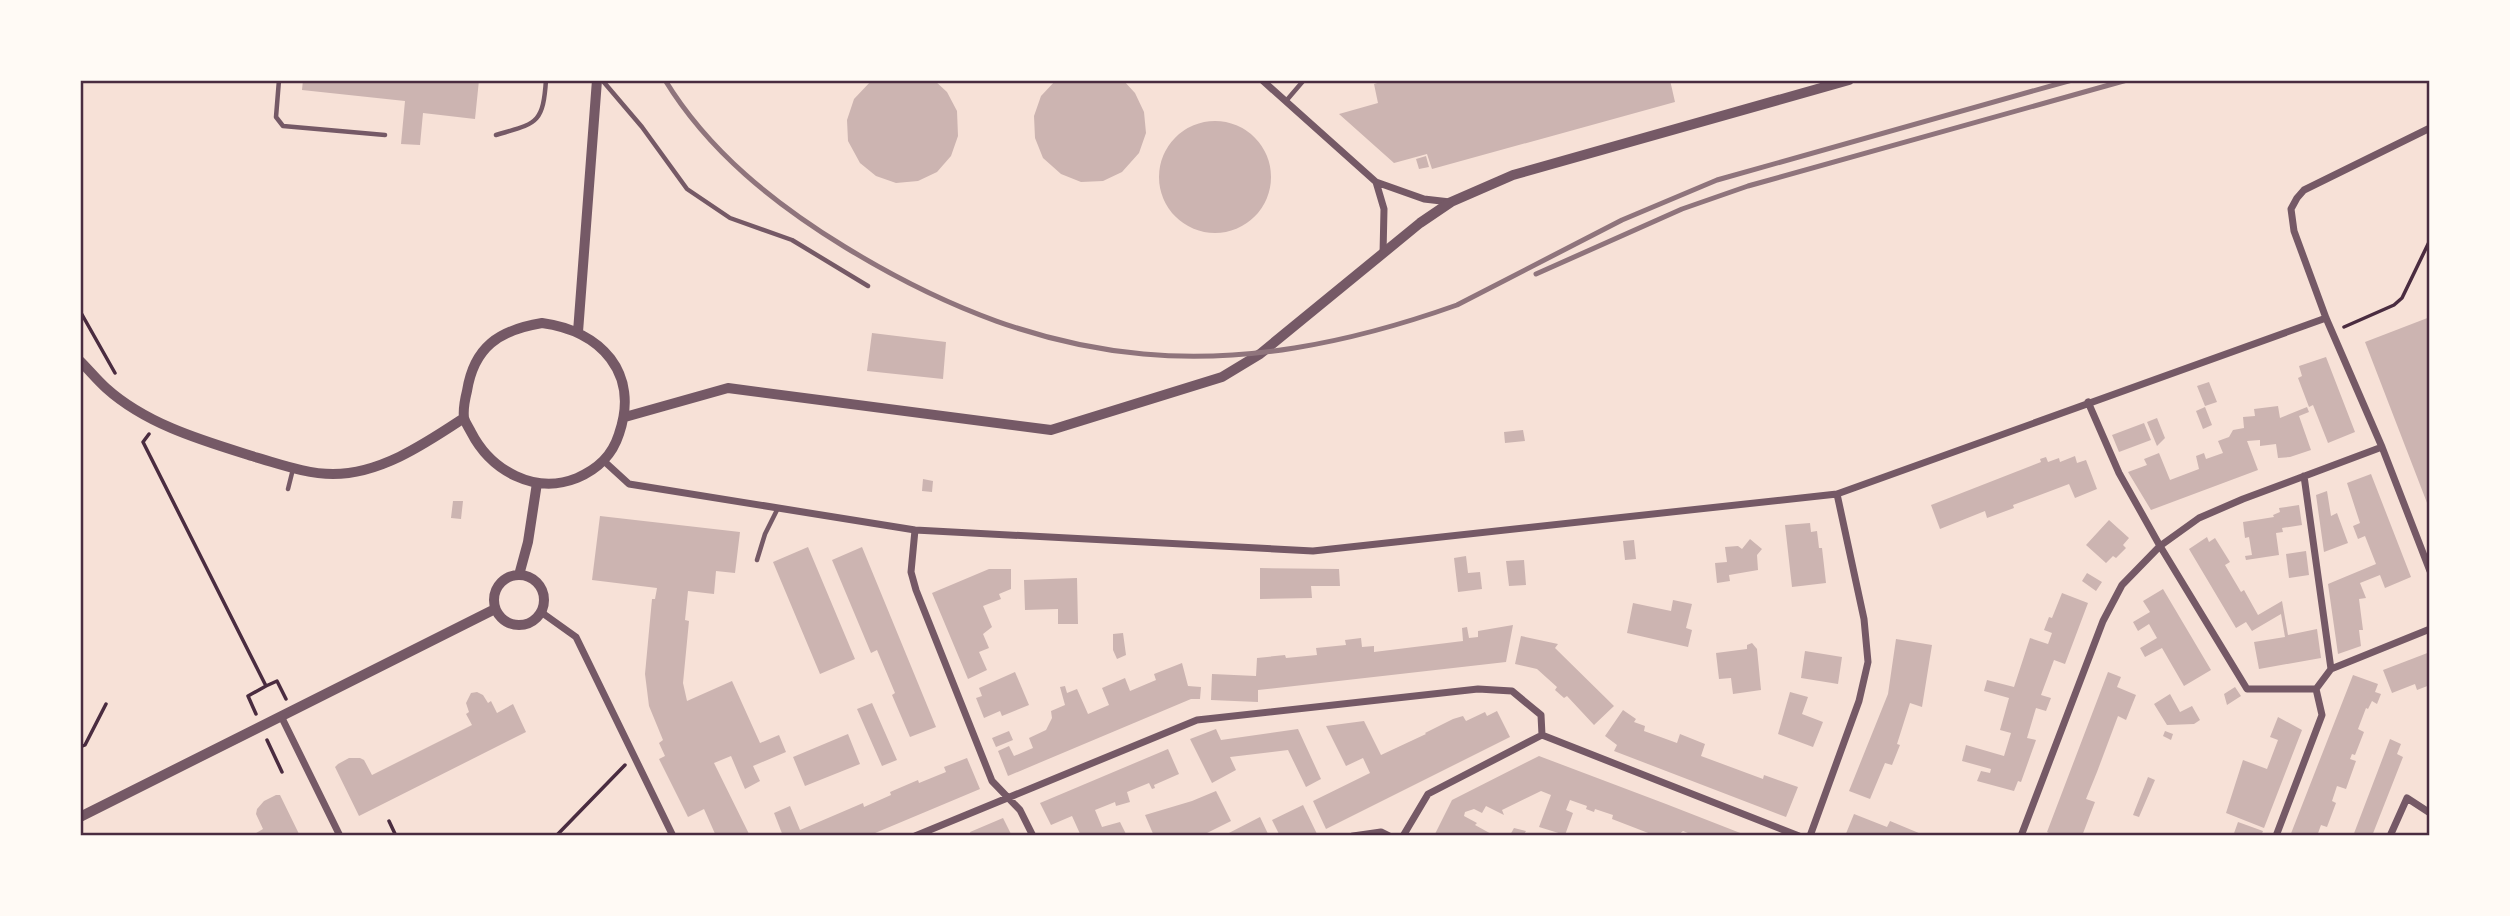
<svg xmlns="http://www.w3.org/2000/svg" width="2510" height="916" viewBox="0 0 2510 916" font-family="Poppins,sans-serif">
  <rect width="100%" height="100%" fill="#f7e1d7"/>
  <path fill="#ccb4b1" d="M303,80H479L475,119L423,113L420,145L401,144L405,101L302,90Z
    M872,80H934L947,92L957,111L958,136L951,156L937,172L918,181L896,183L876,176L860,163L848,141L847,120L854,99Z
    M1056,80H1123L1135,93L1144,112L1146,133L1139,153L1122,172L1103,181L1081,182L1061,174L1043,158L1035,138L1034,116L1041,96Z
    M1387,80H1670L1675,102L1432,169L1427,154L1394,163L1339,114L1378,103L1374,84Z
    M1159 177a56 56 0 1 1 112 0a56 56 0 1 1-112 0Z
    M1426,156L1429,167L1419,169L1416,159Z
    M2430,317V508H2429L2365,342Z
    M872,333L946,342L943,379L867,371Z
    M2326,357L2355,432L2328,443L2313,405L2309,407L2298,378L2302,376L2299,366Z
    M2209,382L2217,402L2205,406L2197,386Z
    M2278,406L2280,418L2307,407L2309,412L2299,416L2311,450L2290,457L2278,458L2276,444L2260,446V440L2247,441L2258,470L2151,510L2128,472L2147,465L2144,459L2159,453L2170,480L2199,469L2196,456L2204,453L2206,459L2223,453L2218,441L2229,437L2233,430L2244,428L2243,417L2255,416L2254,409Z
    M2205,407L2212,425L2203,429L2196,411Z
    M2157,418L2165,438L2157,446L2147,422Z
    M2144,423L2151,440L2119,452L2112,435Z
    M1523,430L1525,441L1505,443L1504,432Z
    M2075,456L2077,463L2086,460L2097,489L2075,498L2069,484L2013,505L2014,508L1987,518L1985,511L1940,529L1931,505L2041,462L2040,459L2046,457L2048,462L2059,458L2060,462Z
    M2371,474L2411,577L2385,588L2380,575L2360,583L2366,598L2359,599L2363,630H2359L2361,646L2338,654L2328,584L2376,564L2365,536L2358,539L2353,526L2360,523L2347,483Z
    M923,479L933,481L932,492L922,491Z
    M2327,491L2331,516L2337,513L2348,543L2324,552L2316,495Z
    M453,501H463L461,519L451,518Z
    M2299,505L2302,525L2282,528L2283,532L2276,533L2279,555L2246,560L2245,556L2252,555L2249,537L2245,538L2243,522L2274,517L2273,515L2280,512L2279,508Z
    M600,516L740,532L735,573L716,571L714,594L688,591L685,620L689,621L683,683L687,701L732,681L760,743L779,735L786,752L753,766L760,781L745,789L731,756L714,763L750,836H716L704,809L688,817L659,759L665,756L659,743L663,740L649,706L645,674L652,599H655L657,588L592,580Z
    M2109,520L2129,538L2123,545L2126,548L2116,558L2113,556L2106,563L2086,545Z
    M1810,523L1811,532L1817,531L1819,548H1822L1826,583L1792,587L1785,525Z
    M2207,537L2209,542L2215,538L2230,562L2225,565L2241,592L2244,590L2258,615L2282,601L2288,635L2317,629L2321,658L2259,669L2254,642L2285,637L2281,614L2252,631L2246,622L2236,628L2189,549Z
    M1750,539L1762,549L1757,555L1758,570L1729,575L1730,581L1717,583L1715,563L1727,562L1725,547L1738,546L1742,549Z
    M1634,540L1636,559L1625,560L1623,541Z
    M808,547L855,659L820,674L773,562Z
    M862,547L936,727L910,737L892,695L895,693L877,650L871,653L832,560Z
    M2306,551L2309,575L2289,578L2286,554Z
    M1466,556L1468,573L1480,572L1482,589L1458,592L1454,558Z
    M1524,560L1526,585L1509,586L1506,561Z
    M1260,568L1339,569L1340,586H1311L1312,598L1260,599Z
    M989,569H1011V589L999,594L1001,599L983,606L992,627L983,634L989,648L979,652L987,670L968,679L932,593Z
    M2087,573L2102,582L2096,591L2082,581Z
    M1077,578L1078,624H1058V609L1025,610L1024,580Z
    M2163,589L2211,670L2184,686L2162,648L2145,657L2140,648L2157,638L2149,624L2138,631L2133,622L2150,612L2143,601Z
    M2062,593L2088,603L2065,664L2054,660L2041,695L2051,698L2046,711L2036,708L2027,738L2036,740L2021,782L2018,781L2014,791L1977,781L1981,771L1990,773L1991,769L1962,761L1966,745L2004,756L2011,733L2000,730L2009,698L1984,691L1987,680L2014,687L2030,638L2048,644L2052,633L2044,630L2049,617L2052,618Z
    M1673,600L1692,604L1686,628L1692,630L1688,647L1627,633L1633,603L1671,611Z
    M1513,625L1506,662L1258,690V702L1211,700L1212,674L1256,676L1257,658L1285,655L1286,658L1317,655L1316,648L1346,645L1345,640L1361,638L1362,647L1374,646V652L1463,641L1462,628L1467,627L1469,638L1478,637V631Z
    M1123,633L1126,655L1117,659L1113,650V634Z
    M1521,636L1558,644L1555,648L1614,706L1594,725L1567,696L1564,698L1555,690L1557,687L1537,669L1515,664Z
    M1896,639L1932,645L1922,707L1910,703L1897,744L1900,745L1892,765L1885,763L1870,799L1849,791L1888,694Z
    M1752,643L1757,649L1761,690L1733,694L1731,678L1719,679L1716,653L1747,649V645Z
    M1805,651L1842,657L1838,684L1801,678Z
    M2430,652V685L2417,690L2415,684L2392,693L2383,670Z
    M1182,663L1188,686L1201,687L1200,699H1191L1008,776L998,751L1009,746L1014,756L1033,748L1029,738L1046,730L1052,718L1051,711L1065,705L1060,687L1065,686L1067,693L1077,689L1088,714L1109,705L1102,688L1125,678L1130,691L1156,680L1154,674Z
    M1015,672L1029,705L1002,716L1000,711L984,718L976,698L982,696L979,688Z
    M2108,672L2121,677L2117,687L2136,695L2126,720L2118,716L2097,772L2086,799L2095,802L2082,836H2055L2047,832Z
    M2353,675L2378,684L2375,692L2381,694L2377,704L2372,701L2368,709L2366,708L2358,729L2364,732L2355,755L2352,754L2350,759L2356,761L2346,789L2337,786L2332,801L2336,803L2327,827L2321,825L2317,836H2290Z
    M2235,687L2241,696L2227,705L2224,694Z
    M477,692L483,695L488,703L491,701L497,713L513,704L526,732L359,816L335,767L338,764L349,758H360L364,760L372,775L472,725L466,714L469,712L466,703L471,693Z
    M1790,692L1808,697L1802,714L1823,722L1813,747L1778,734Z
    M2170,694L2180,712L2192,706L2200,720L2194,724L2167,725L2154,704Z
    M872,703L897,760L882,766L857,709Z
    M1623,710L1636,719L1634,722L1645,726L1644,731L1677,743L1680,734L1705,744L1701,756L1763,779L1764,775L1798,787L1786,817L1614,751L1617,745L1605,736Z
    M1497,711L1510,737L1326,829L1313,801L1370,773L1363,758L1346,766L1326,726L1364,721L1381,755L1426,734L1425,733L1453,719L1463,716L1466,721L1485,712L1487,716Z
    M2278,717L2302,730L2264,828L2226,813L2243,760L2267,769L2278,740L2270,737Z
    M1216,729L1221,740L1298,729L1321,779L1306,787L1288,750L1230,757L1236,770L1212,783L1190,739Z
    M1009,731L1013,740L996,747L992,738Z
    M2165,731L2173,734L2171,740L2163,736Z
    M848,734L860,764L805,786L793,757Z
    M2390,739L2401,744L2397,754L2403,757L2372,836H2353Z
    M1168,749L1179,774L1154,785L1155,788L1152,789L1149,783L1127,792L1130,802L1116,806L1115,802L1095,810L1102,827L1120,822L1127,836H1081L1072,816L1051,825L1040,803Z
    M1539,756L1666,804L1748,836H1695L1683,831L1677,836H1656L1612,819L1613,815L1595,809L1594,812L1586,809L1587,806L1570,800L1566,810L1573,813L1565,835L1539,827L1551,795L1541,791L1502,810L1504,815L1486,806L1482,813L1474,809L1465,812L1464,816L1477,823L1475,825L1495,836H1434L1452,800Z
    M967,758L980,789L868,836H783L774,813L790,806L800,830L863,803L864,807L891,795L890,792L918,780L919,783L946,772L944,767Z
    M2148,777L2155,780L2139,817L2133,815Z
    M1216,791L1231,821L1207,833L1209,836H1154L1145,815L1192,801Z
    M276,795H280L300,836H251L263,829L256,814L257,809L264,801Z
    M1303,805L1317,834L1280,836L1272,820Z
    M1854,814L1887,827L1890,821L1926,836H1845Z
    M1260,817L1269,836H1223Z
    M1003,818L1012,836H971L970,832Z
    M2238,822L2263,831L2261,836H2233Z
    M1514,828L1526,831L1523,836H1504L1505,833L1510,835Z"/>
  <g fill="none" stroke-linecap="round" stroke-linejoin="round">
    <path stroke="#4a2c40" stroke-width="3.5" d="M80,311L115,373
      M2344,327L2394,305L2402,298L2430,240
      M149,434L143,442L266,686L277,681L286,699
      M256,714L248,696L266,686
      M267,740L282,772
      M80,747L85,745L106,704
      M389,821L396,836
      M556,836L625,765"/>
    <path stroke="#755966" stroke-width="4.5" d="M279,80L276,117L283,126L385,135
      M602,80L642,127L687,189L730,218L792,240L868,286
      M1286,101L1304,80
      M496,135C536,123 543,125 546,80
      M288,489L293,469
      M757,560L765,534L778,508"/>
    <path stroke="#755966" stroke-width="7" d="M1262,80L1376,182L1424,199L1450,202
      M2430,128L2304,190L2297,198L2291,209L2294,231L2326,318L2382,447L2430,571
      M1376,182L1384,209L1383,254
      M2088,402L2119,473L2160,546L2247,689H2316
      M605,462L629,484L915,530L1313,551L1837,494L2326,318
      M2304,476L2331,669
      M915,530L911,572L916,590L992,781L1020,810L1033,836
      M541,612L576,637L673,836
      M281,716L340,836
      M915,836L1197,720L1478,689L1512,691L1541,715L1542,735
      M1353,836L1381,832L1389,836
      M1403,836L1428,794L1542,735L1799,836
      M1810,836L1859,701L1868,662L1864,619L1837,494
      M2021,836L2103,621L2122,585L2160,546L2199,518L2243,499L2382,447
      M2276,836L2322,715L2316,689L2331,669L2430,629
      M2390,836L2407,798L2430,813"/>
    <path stroke="#755966" stroke-width="10" d="M542,323C601,331 640,373 619,434C612,456 598,469 577,478C535,495 491,471 471,432C469,428 465,422 464,418C463,410 465,399 467,391C474,347 499,330 542,323Z
      M578,332L597,80
      M80,361C89,370 97,380 106,388C147,425 204,441 255,457C280,464 307,474 333,474C381,474 426,443 464,418
      M625,417L728,388L1051,430L1222,377L1260,354L1420,223L1451,202L1513,175L1849,80
      M519,575L528,542L537,483
      M494 600a25 25 0 1 1 50 0a25 25 0 1 1-50 0Z
      M80,817L495,609"/>
    <path stroke="#8f747c" stroke-width="5" d="M665,80C709,152 775,204 845,247C1053,374 1229,386 1457,305L1622,220L1717,180L2072,80
      M1536,274L1682,209L1748,186L2127,80"/>
  </g>
  <rect width="2510" height="916" fill="none" stroke="#fffaf5" stroke-width="164"/>
  <rect x="82" y="82" width="2346" height="752" fill="none" stroke="#4a2c40" stroke-width="2.5"/>
</svg>
